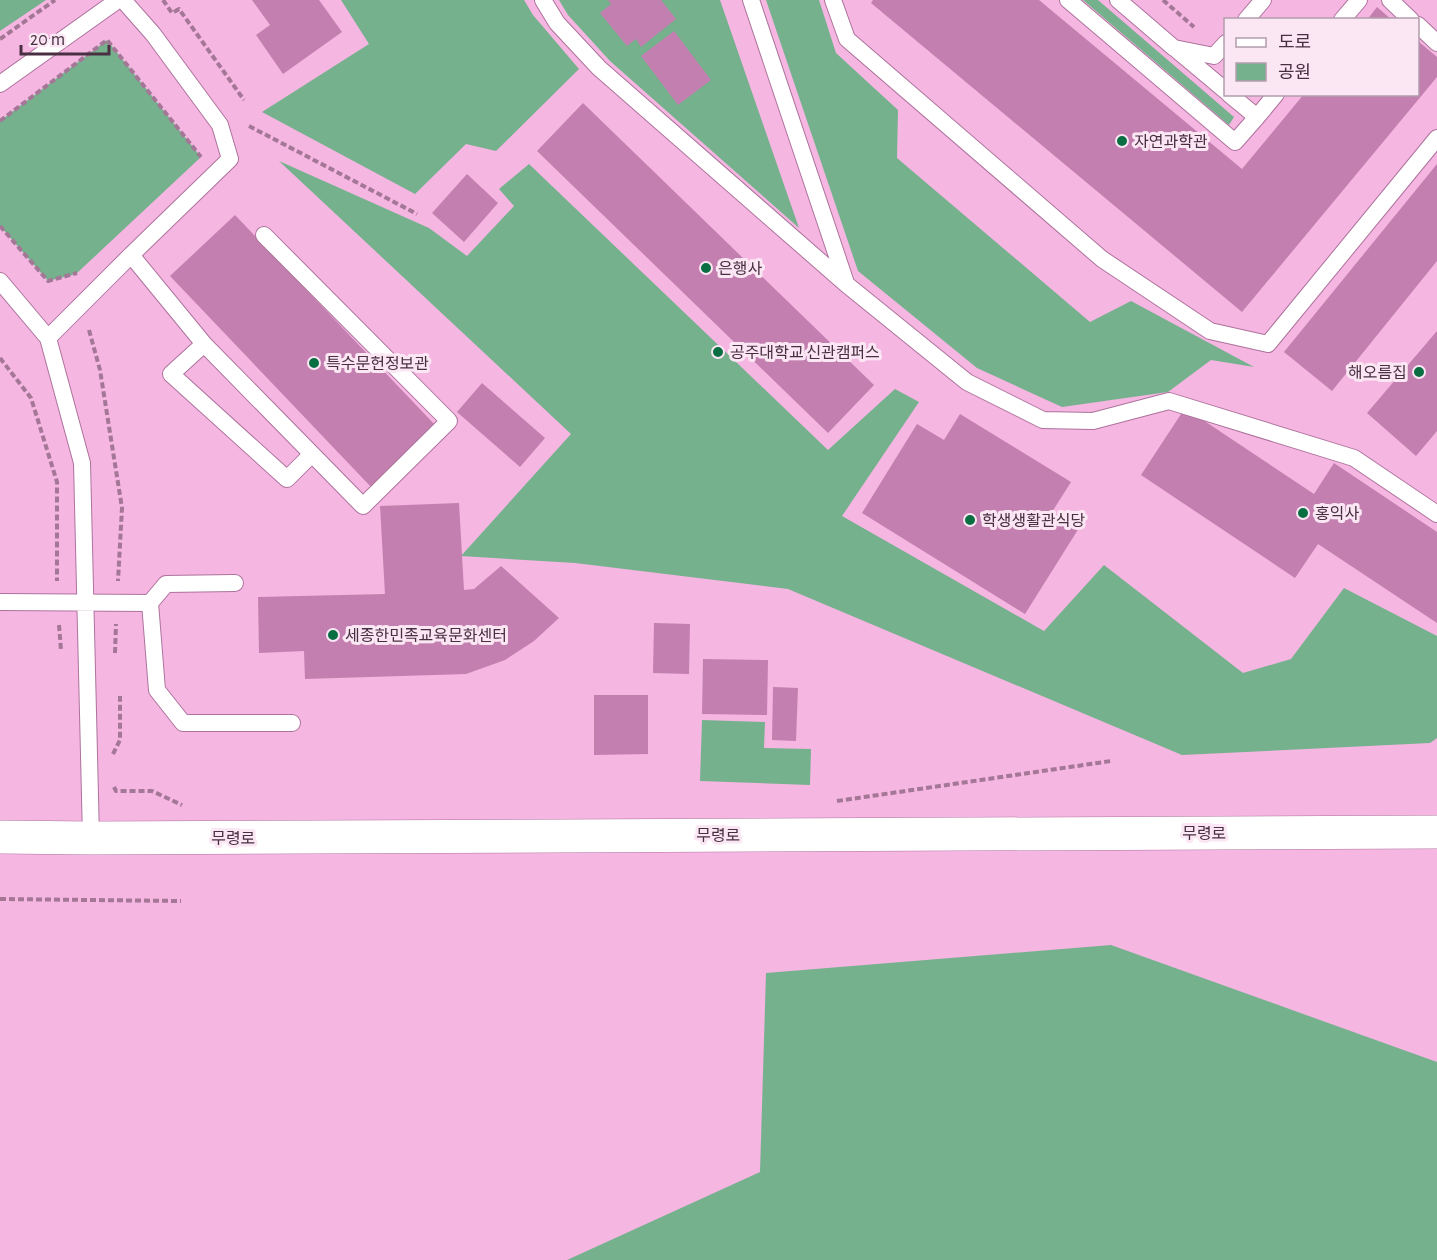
<svg xmlns="http://www.w3.org/2000/svg" width="1437" height="1260" viewBox="0 0 1437 1260" font-family="'Alegreya Sans','Noto Sans KR',sans-serif">
  <rect width="100%" height="100%" fill="#f5b6e2"/>
  <path fill="#76b18e" d="M0,0H46L0,31Z
    M341,0H524L533,15L579,69L496,151L466,144L415,194L262,112L369,44Z
    M559,0H720L799,228L610,61L568,15Z
    M766,0H819L836,53L898,110L897,158L1090,322L1131,301L1254,367L1211,360L1168,392L1062,407L977,368L858,271Z
    M1083,0H1098L1234,117L1229,125Z
    M107,40L201,157L76,274L48,281L0,226V121Z
    M279,161L429,228L467,256L514,206L499,189L529,164L828,450L895,389L919,402L842,516L1044,631L1104,565L1243,673L1291,659L1344,588L1437,636V738L1430,743L1182,755L788,589L575,563L461,556L571,434Z
    M702,720L765,722L764,748L811,749L810,785L700,781Z
    M1111,945L1437,1062V1260H567L760,1172L766,973Z"/>
  <path fill="#c27faf" d="M252,0H319L342,32L283,74L256,35L270,25Z
    M608,0H661L676,19L641,47L636,39L627,46L600,13L611,4Z
    M873,0H1039L1242,169L1304,94H1418V41L1437,57V77L1242,312L871,3Z
    M1377,7L1392,20H1367Z
    M674,31L711,80L678,105L641,56Z
    M583,103L874,385L828,433L537,151Z
    M1437,164V261L1332,391L1284,352Z
    M467,174L498,203L464,242L432,213Z
    M235,215L436,426L372,488L170,276Z
    M1437,331V431L1416,456L1367,413Z
    M482,383L545,438L520,467L457,412Z
    M1185,408L1314,494L1334,463L1437,532V623L1318,544L1295,578L1141,475Z
    M960,414L1071,482L1052,512L1079,528L1025,614L862,513L917,424L944,440Z
    M459,503L464,590L474,589L501,566L559,618L534,641L505,660L466,674L305,679L304,651L259,653L258,597L385,594L380,506Z
    M654,623L690,624L689,674L653,673Z
    M703,659L768,660L767,715L702,714Z
    M773,687L798,688L796,741L772,740Z
    M594,695H648V754L594,755Z"/>
  <g fill="none" stroke-linecap="round" stroke-linejoin="round">
    <defs>
      <path id="lane" d="M123,0L153,34L220,125L230,159L131,255
        M543,0L557,23L599,68L846,284L967,382L1043,420L1093,421L1169,401L1354,458L1437,514
        M751,0L846,283
        M833,0L847,39L1102,259L1210,331L1268,344L1437,138
        M1068,0L1235,142L1257,117
        M1118,0L1174,48L1214,56L1226,43
        M1390,0L1411,20
        M1246,20L1263,0
        M1342,20L1359,0
        M1418,25L1437,43
        M1177,50L1226,91
        M0,84L118,0
        M1229,94L1257,117L1276,94
        M0,281L48,338L82,463L91,838
        M48,338L131,255L204,344L363,506L449,421L264,235
        M204,344L171,374L287,479L312,454
        M0,602L150,603L157,690L183,723H292
        M150,603L166,584L235,583"/>
      <path id="secondary" d="M0,837L91,838L1437,832"/>
    </defs>
    <use href="#lane" stroke="#ad739c" stroke-width="18"/>
    <use href="#secondary" stroke="#ad739c" stroke-width="34"/>
    <path stroke="#a47797" stroke-width="4" stroke-dasharray="6 3" stroke-linecap="butt" d="M163,0L172,13L179,9L244,100
      M1163,0L1194,27
      M0,39L55,0
      M0,121L107,40L201,157
      M249,126L417,214
      M0,226L48,281L77,273
      M89,330L100,370L122,508L118,581
      M0,358L31,398L57,482V581
      M59,625L61,650
      M115,653L116,624
      M113,754L120,740V696
      M114,787L116,791H152L182,805
      M837,801L1111,761
      M0,899L181,901"/>
    <use href="#lane" stroke="#fff" stroke-width="16"/>
    <use href="#secondary" stroke="#fff" stroke-width="33"/>
  </g>
  <g fill="#0a6e43" stroke="#fbe7f4" stroke-width="2">
    <circle cx="1122" cy="141" r="6"/>
    <circle cx="706" cy="268" r="6"/>
    <circle cx="718" cy="352" r="6"/>
    <circle cx="314" cy="363" r="6"/>
    <circle cx="1419" cy="372" r="6"/>
    <circle cx="1303" cy="513" r="6"/>
    <circle cx="970" cy="520" r="6"/>
    <circle cx="333" cy="635" r="6"/>
  </g>
  <g text-anchor="middle" stroke-width="6" stroke-linejoin="round" paint-order="stroke">
    <g font-size="16" fill="#482f41" stroke="#fbe7f4" text-anchor="start">
      <text x="1134" y="147">자연과학관</text>
      <text x="718" y="274">은행사</text>
      <text x="730" y="358">공주대학교 신관캠퍼스</text>
      <text x="326" y="369">특수문헌정보관</text>
      <text x="1407" y="378" text-anchor="end">해오름집</text>
      <text x="1315" y="519">홍익사</text>
      <text x="982" y="526">학생생활관식당</text>
      <text x="345" y="641">세종한민족교육문화센터</text>
    </g>
    <g font-size="16" fill="#482f41" stroke="#fbe7f4">
      <text x="1204" y="839">무령로</text>
      <text x="718" y="841">무령로</text>
      <text x="233" y="844">무령로</text>
    </g>
  </g>
  <rect x="1224" y="18" width="195" height="78" fill="#fbe7f4" stroke="#b39dac" stroke-width="1.5"/>
  <rect x="1236" y="38" width="30" height="9" fill="#ffffff" stroke="#b39dac" stroke-width="1.5"/>
  <text x="1278" y="48" font-size="18" fill="#482f41">도로</text>
  <rect x="1236" y="63" width="30" height="18" fill="#76b18e" stroke="#b39dac" stroke-width="1.5"/>
  <text x="1278" y="78" font-size="18" fill="#482f41">공원</text>
  <path d="M21 45v9h88v-9" fill="none" stroke="#482f41" stroke-width="3"/>
  <text x="30" y="45" font-size="18" fill="#482f41" stroke="#fbe7f4" stroke-width="4.5" paint-order="stroke">20 m</text>
</svg>
